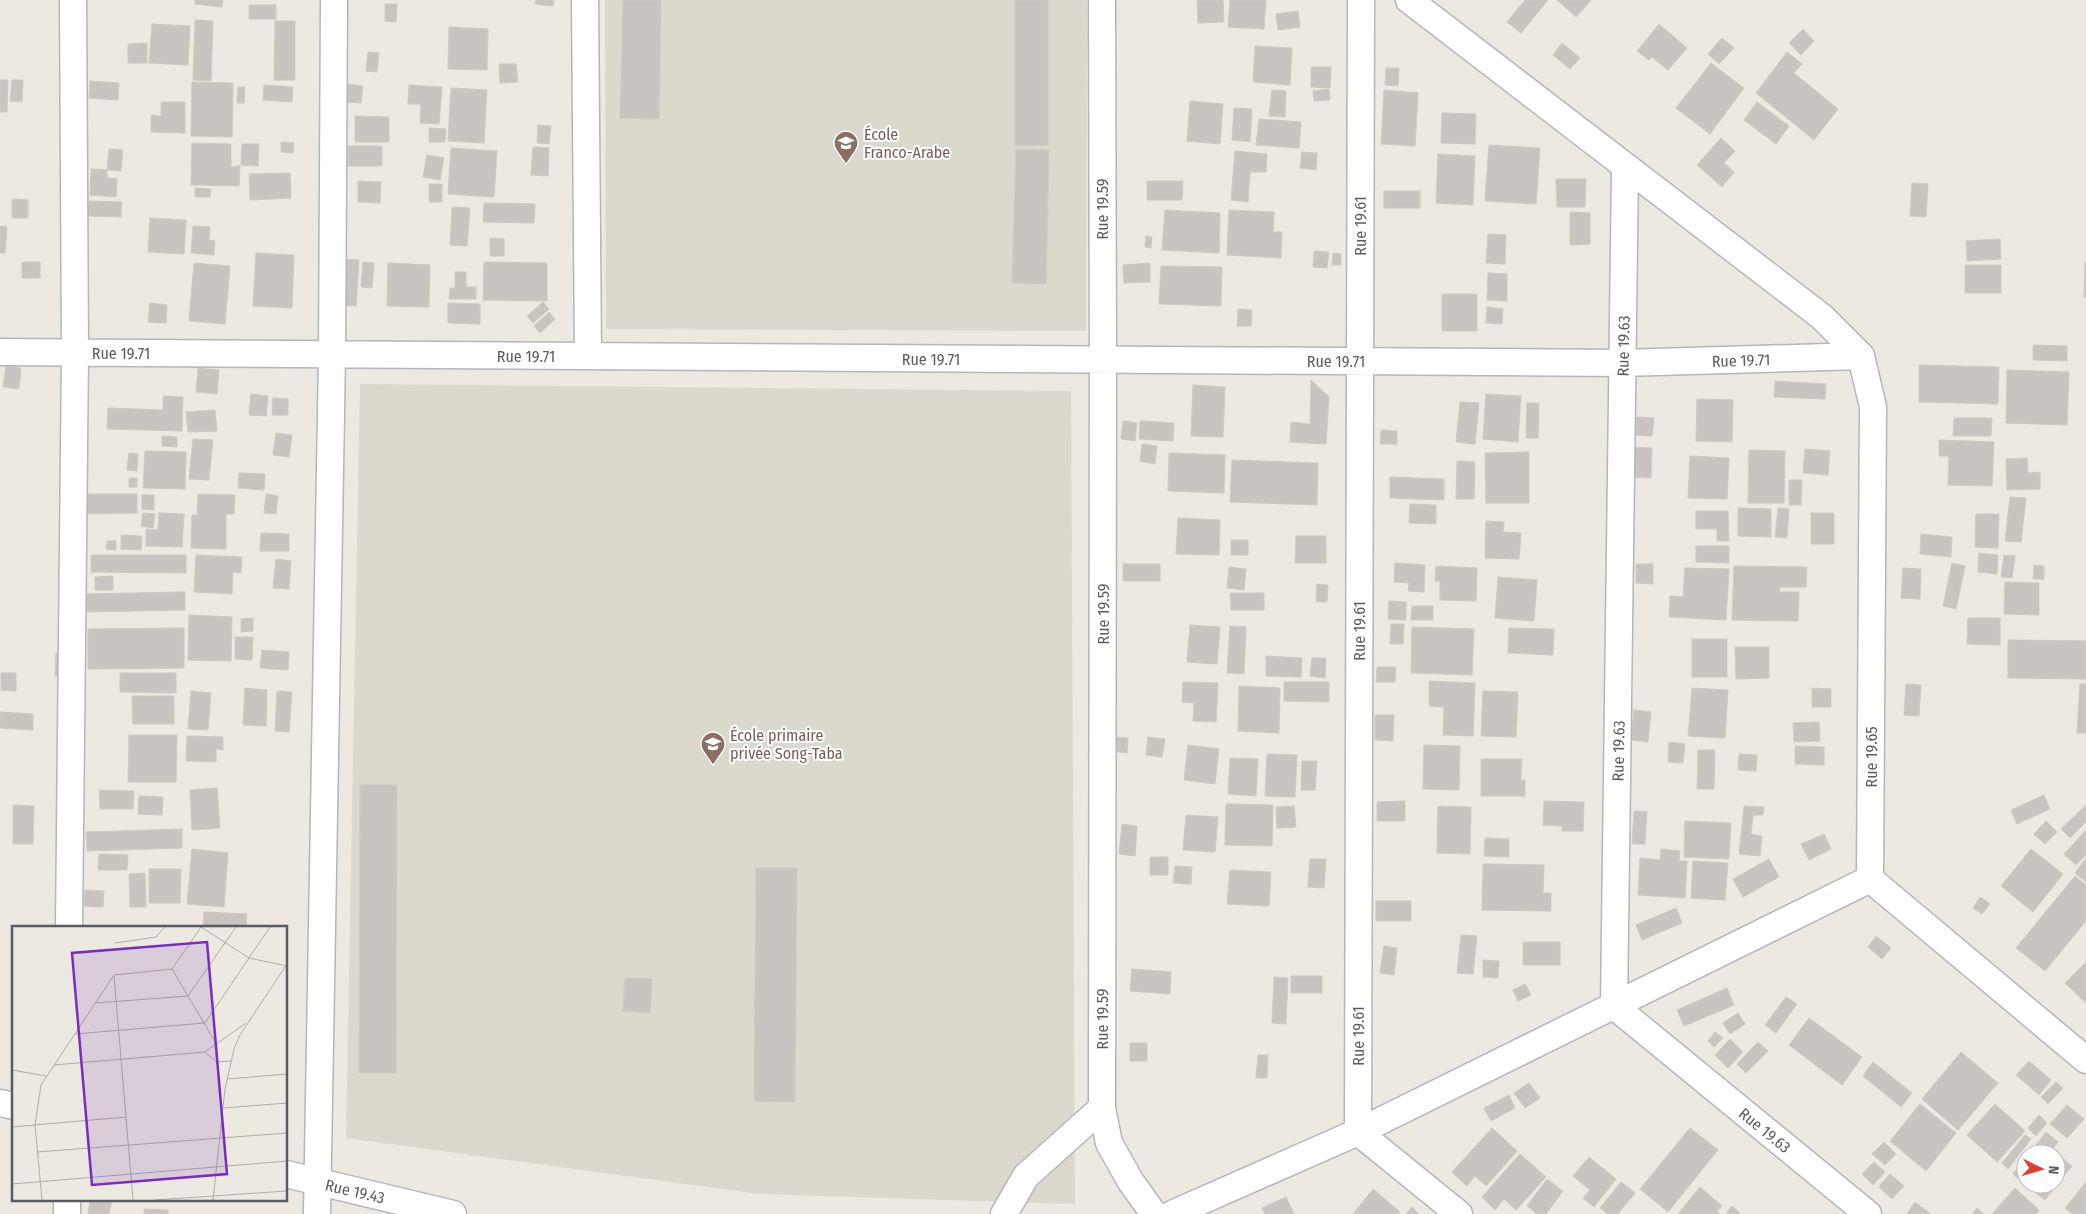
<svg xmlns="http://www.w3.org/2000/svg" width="2086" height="1214" viewBox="0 0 2086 1214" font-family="'Fira Sans Condensed',sans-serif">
  <rect width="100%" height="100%" fill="#ebe9e0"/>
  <path fill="#dbd8ce" d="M605,0H1087L1086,331L606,329Z
    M360,384L1071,391L1075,1204L759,1194L346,1138Z"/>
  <path fill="#c8c5c0" stroke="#cfcabf" d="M195,0H223L222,7L195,4Z
    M536,0H554L553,6L535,4Z
    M623,0H661L659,119L620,118Z
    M1015,0H1048V145L1015,146Z
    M1197,0H1223L1224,22L1198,23Z
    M1230,0H1266L1264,29L1228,27Z
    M1525,0H1548L1521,33L1507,22Z
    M1557,0H1591L1576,17Z
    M385,4H397L396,22L385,21Z
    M249,5H276V19H249Z
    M1298,11L1300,27L1278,30L1276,14Z
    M195,20L213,21L211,81L193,80Z
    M275,21H295V80H274Z
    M152,24L190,26L188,65L149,63Z
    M1659,24L1687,48L1668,70L1652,57L1649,60L1637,51Z
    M449,27L488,29L487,70L448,69Z
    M1803,29L1814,41L1801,55L1789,43Z
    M1722,38L1734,48L1719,64L1708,54Z
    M147,43V63H128V44Z
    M1562,43L1580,58L1570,69L1553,55Z
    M1255,46L1292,48L1290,85L1253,82Z
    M368,52L379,53L377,72L366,71Z
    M1787,52L1802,64L1794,73L1838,109L1814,140L1756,93Z
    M1711,63L1744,88L1710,134L1676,108Z
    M499,64H516L518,82L500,83Z
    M1311,67H1331L1330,88L1311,87Z
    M1386,68H1399L1398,86L1385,85Z
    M0,80H8L7,112H0Z
    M12,80H23L22,102L10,101Z
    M90,81L119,83L118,100L89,98Z
    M192,82L233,83L232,137L191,136Z
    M348,84L363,86L361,103L346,102Z
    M264,85L293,87L292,102L263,100Z
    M409,85L442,87L439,124L420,123L421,104H408Z
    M238,87H245L244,103H237Z
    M451,88L487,90L484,143L448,141Z
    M1329,89L1330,100L1314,101L1313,91Z
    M1272,90L1286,91L1285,117L1269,116Z
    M1384,90L1418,93L1415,146L1381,144Z
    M1190,101L1223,104L1220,144L1187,141Z
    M161,102H185V133L151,132V115L161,116Z
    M1757,102L1789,126L1776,144L1744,120Z
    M1234,108L1252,109L1250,142L1232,140Z
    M1442,113L1476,114L1475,144L1441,143Z
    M355,116L389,117V142H355Z
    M1259,119L1301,122L1299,148L1256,145Z
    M538,125L551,126L549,144L537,143Z
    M429,128L446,129L445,142H429Z
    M1721,138L1735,151L1724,163L1734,172L1722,187L1697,165Z
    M281,142L294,143L293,153L281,152Z
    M192,143L231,144V167L240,166L239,186L191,185Z
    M242,144H259L258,166L241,165Z
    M1489,145L1540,148L1536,204L1485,201Z
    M348,146H382V166H348Z
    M533,147L549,148L548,176L531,175Z
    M451,148L497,151L494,197L448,194Z
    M109,149L123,150L121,171L107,170Z
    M1016,149L1049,150L1046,284L1012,283Z
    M1235,151L1267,154L1266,172H1250L1248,202L1231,200Z
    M1302,152L1317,153L1316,170L1300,168Z
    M1438,154L1475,156L1473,205L1436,203Z
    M427,155L444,158L440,180L423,177Z
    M91,169L107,170V178L117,179L116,197L90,195Z
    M290,173L291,198L250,200L249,174Z
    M1556,179H1586L1585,207H1557Z
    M358,181L381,182L380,203L358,202Z
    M1147,181H1183L1182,200H1147Z
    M1912,183L1928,184L1926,217L1910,216Z
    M429,184H442V202H429Z
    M195,188L211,189L210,197H195Z
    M1384,191H1420V208H1384Z
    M12,199L28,200V218H12Z
    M89,201L122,202L121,217L88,216Z
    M484,203L535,204L534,223L483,222Z
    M452,207L470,208L467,246L450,245Z
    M1165,210L1220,213L1219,253L1162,250Z
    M1229,210L1274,212L1273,232H1282L1281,258L1227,255Z
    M1570,212L1590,213V244L1570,245Z
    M150,218L186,220L184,254L148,252Z
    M0,226L7,227L5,253H0Z
    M193,226L210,227L209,240L215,241L214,255L191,253Z
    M1488,234L1506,235L1505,264L1486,263Z
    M1146,236L1152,237L1151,248L1145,247Z
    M490,238L504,239V256H490Z
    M2000,239L2001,259L1967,261L1966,241Z
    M1314,251L1329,252L1327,268L1313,267Z
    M256,253L294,255L292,308L253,306Z
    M1333,253L1341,254V265H1332Z
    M341,259L359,260L356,306L338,305Z
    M22,262H40V278H22Z
    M363,262L374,263L372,288L361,287Z
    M484,262L547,263V301L483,300Z
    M2085,262H2086V297H2084Z
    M194,263L230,266L225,324L189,321Z
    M388,263L430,265L429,307L387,306Z
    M1150,263V282L1124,283L1123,265Z
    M1965,265H2001V293H1965Z
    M1161,266L1222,267L1221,306L1159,304Z
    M455,272H466V287H476V299H449L450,288H455Z
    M1488,273L1507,274V301L1487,300Z
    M1442,294H1477V331H1442Z
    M543,302L549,309L533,323L527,316Z
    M150,303L167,305L166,323L148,322Z
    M448,303L480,304V324L448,323Z
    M1487,307L1503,309L1502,324L1486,323Z
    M1238,309L1252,310L1251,326H1237Z
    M549,312L555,319L540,333L534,326Z
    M2033,345L2067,346V361L2033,360Z
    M1919,365L1999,367L1998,404L1919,402Z
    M6,366L21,368L19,389L3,387Z
    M198,368L219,370L217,394L196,392Z
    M2007,370L2069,372L2067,425L2006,423Z
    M1311,380L1329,397L1326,444L1290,442L1291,422L1310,424Z
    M1775,381L1826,384L1825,399L1774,397Z
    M1193,385L1225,387L1223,437L1191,436Z
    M251,394L268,396L266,416L249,415Z
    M1486,394L1521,396L1518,442L1483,439Z
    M163,396L183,397L182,431L107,429L108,408L163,410Z
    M273,398L288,399V415H272Z
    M1697,399L1733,400L1732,442L1696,441Z
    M1460,402L1479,403L1475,444L1456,442Z
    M1527,403H1539L1538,438H1526Z
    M215,410L217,431L188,432L186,412Z
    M1637,417L1654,418L1652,436L1635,435Z
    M1954,418H1992L1991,436H1953Z
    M1123,421L1137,423L1135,441L1121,439Z
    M1140,421L1174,423L1173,441L1139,439Z
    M1381,430L1397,431V444H1380Z
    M276,433L292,435L289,457L273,455Z
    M162,436L177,437V447L162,446Z
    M193,439L213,440L209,480L189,479Z
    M1939,440L1994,442L1992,486L1948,485L1949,456H1939Z
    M1142,444L1157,446L1155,464L1140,461Z
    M1632,447L1652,448L1651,478L1631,477Z
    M1805,449L1830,451L1828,475L1803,473Z
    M1749,450L1785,451L1784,503H1748Z
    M145,451L186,452L185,489L143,488Z
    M1529,452V503H1486L1485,453Z
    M129,453L138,454L137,471L127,470Z
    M1169,453L1225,455L1224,493L1168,491Z
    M1690,456L1729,458L1727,499L1688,498Z
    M2027,458L2028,473L2040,472V489L2007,490L2006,459Z
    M1232,460L1318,463L1317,505L1230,502Z
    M1457,461L1475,462L1474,499H1456Z
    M239,473L265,474L264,490L238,488Z
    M1390,477L1444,479V500L1390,498Z
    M129,478H137V487H129Z
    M1789,480H1802L1801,505H1789Z
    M83,494H137V513L83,514Z
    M198,494L235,495L234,514H226V549L191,548L192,515H197Z
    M266,494L278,496L276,514L264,513Z
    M142,495H154V510L142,509Z
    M2010,497L2026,498L2021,542L2005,541Z
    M1410,504L1436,505V524L1409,523Z
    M1738,508L1771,509V537L1738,536Z
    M1778,508L1789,509L1787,538L1775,537Z
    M1696,511H1728L1729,541H1717V529H1696Z
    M143,513L155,514L153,528L141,526Z
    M159,513L184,514L182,547L146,546V529L158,530Z
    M1811,513H1834V544H1811Z
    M1976,514H1999L1998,548L1975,547Z
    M1178,518L1220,520L1219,555L1176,554Z
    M1486,521L1504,522L1503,532L1521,533L1519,559L1485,558Z
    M261,533L289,534V551H260Z
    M1921,534L1952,537L1951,557L1920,554Z
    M121,535L142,536L141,550L121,549Z
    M1296,536H1326V563H1295Z
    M1231,540H1248V555H1231Z
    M107,541H116V550L106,549Z
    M1696,546H1729V563L1696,562Z
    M1979,553L1998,555L1997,574L1978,572Z
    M91,555H186V573L91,572Z
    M196,555L242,557L241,573L233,572L232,594L194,592Z
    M2004,555L2015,556L2012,578L2001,577Z
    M276,559L291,561L289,589L273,588Z
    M1395,563L1425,565L1424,592L1408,591L1409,583L1394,582Z
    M1952,563L1965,566L1956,609L1943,606Z
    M1123,564H1160V581H1123Z
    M1636,564H1653V584L1636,583Z
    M2034,565L2044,566V579H2033Z
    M1436,566L1477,568L1476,601L1440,600V581H1435Z
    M1734,566L1807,567L1806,587H1780L1779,592H1799L1798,621L1732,620Z
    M1229,567L1246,569L1244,590L1227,588Z
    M1685,568L1729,569L1726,620L1669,617L1670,596L1683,597Z
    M1903,568L1921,569L1920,599L1901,598Z
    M113,576V590H95V577Z
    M1498,577L1537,580L1534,621L1495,618Z
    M2005,582L2039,583V615L2004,614Z
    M1317,584L1328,585L1327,602H1316Z
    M185,592V610L84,612L83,594Z
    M1230,593H1264V610H1231Z
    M1389,601L1406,602V620L1388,619Z
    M1412,606H1433V620H1411Z
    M189,615L232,617L231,661L188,660Z
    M253,618V631L241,632V619Z
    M1968,618H2000V645L1967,644Z
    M1391,624H1404L1403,644H1390Z
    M1190,625L1220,627L1217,664L1187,662Z
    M1230,626L1246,627L1244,674L1227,673Z
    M1412,627L1474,629L1472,675L1411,673Z
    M184,628V668L88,669V629Z
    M1509,628L1554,629L1553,655L1508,653Z
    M235,637H253L252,660L235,659Z
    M1692,639H1727V677H1692Z
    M2008,640L2086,641V679L2008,678Z
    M1735,647H1769V678L1736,679Z
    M262,650L289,652L288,670L260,668Z
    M56,653H64L62,676H55Z
    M1266,656L1302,658L1301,677L1266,676Z
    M1312,658H1326L1325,678L1310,676Z
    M1377,667H1396L1395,682H1376Z
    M1,673H16V691L1,690Z
    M120,673H176V693L120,692Z
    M1429,681L1475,683L1473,736L1443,735L1444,707L1429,706Z
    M1183,682L1218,683L1216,722L1193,721L1194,703L1182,702Z
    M1284,682H1329V702L1284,701Z
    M1906,684L1921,685L1919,716L1904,715Z
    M2080,684H2086V733H2077Z
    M1239,686L1280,688L1279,733L1238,731Z
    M245,688L267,690L266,726L243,725Z
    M1692,688L1728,690L1725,738L1688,736Z
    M1812,688L1831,689V707H1812Z
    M191,691L211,693L208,730L188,729Z
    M277,691L292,692L289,732L275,731Z
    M1483,691L1518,692L1516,737L1481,736Z
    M132,696H174V724H133Z
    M1634,710L1651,712L1648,742L1631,740Z
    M0,712L33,714V730L0,728Z
    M1375,715H1394L1393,741L1375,740Z
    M1819,722L1820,741L1794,742L1793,723Z
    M129,735H177L176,782H128Z
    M187,736L223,737V750L216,749V762L186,761Z
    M1113,737L1128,738L1127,753L1112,751Z
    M1148,737L1165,739L1162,757L1146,755Z
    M1669,742L1685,744L1683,763L1668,762Z
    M1188,745L1219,749L1215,784L1184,780Z
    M1424,745L1460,746L1459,790L1423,789Z
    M1795,746L1824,747V765L1795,764Z
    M1698,750H1715L1714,789H1697Z
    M1267,754L1297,755L1295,797L1265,796Z
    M1739,754L1757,755L1756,771L1738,770Z
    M1230,758L1258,759L1256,796L1228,794Z
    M1481,759H1522L1521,780H1525V796H1481Z
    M1302,761H1317L1315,790H1301Z
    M360,785H397L396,1073H359Z
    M217,788L220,828L192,830L190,790Z
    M99,790L134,791L133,809H100Z
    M2044,795L2050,809L2017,824L2011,810Z
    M139,796L163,797L162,815L138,814Z
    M1405,801V821H1377V802Z
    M1544,801L1584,802L1583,831H1562V826L1543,825Z
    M1226,804L1273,805L1272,846L1225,845Z
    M13,805L34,806L33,844H13Z
    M2086,805V822L2070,838L2061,829Z
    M1294,806L1296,827L1277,828L1276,807Z
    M1438,806L1471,807L1470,854L1437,853Z
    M1744,806L1764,807L1763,815H1753L1751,834L1762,836L1760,856L1739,854Z
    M1634,811L1647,812L1645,844H1632Z
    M1186,815L1218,817L1215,852L1183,850Z
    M1685,821L1731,823L1729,859L1684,857Z
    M2046,821L2057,832L2045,844L2034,834Z
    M1122,824L1137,826L1135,856L1119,854Z
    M182,829V848L87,851L86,832Z
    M2086,830V855L2076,865L2064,854Z
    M1824,834L1831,849L1809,860L1801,844Z
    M1485,838L1509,839V857L1484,856Z
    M192,849L228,853L224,907L187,904Z
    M1661,849L1680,851L1679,861H1687L1685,898L1638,895L1640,858L1660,860Z
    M2031,849L2063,874L2033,912L2001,886Z
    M99,854L128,855L127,870H98Z
    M1150,857H1168V875H1150Z
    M2086,858V882L2075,873Z
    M1310,859H1326L1324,888L1308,887Z
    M1769,859L1779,877L1743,897L1733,879Z
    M1693,861L1728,863L1725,900L1691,898Z
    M1483,864L1544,865L1543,893H1551V911L1482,910Z
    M1175,866L1192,867L1191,884L1173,883Z
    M756,868H797L795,1102L754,1101Z
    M149,869H181L180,903H149Z
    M1230,870L1271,872L1269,906L1227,904Z
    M145,873L146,907H130L129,874Z
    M2075,876L2086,885V921L2045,971L2016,948Z
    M85,890L104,891L103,907L84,906Z
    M1980,897L1990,904L1982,914L1973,908Z
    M1376,901H1411V921H1376Z
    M1676,908L1682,923L1642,940L1636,925Z
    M204,912L247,914L246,928H203Z
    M101,926L170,928H101Z
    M1461,935L1477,936L1473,974L1457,973Z
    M1876,936L1891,948L1882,959L1868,947Z
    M1523,942H1560V965H1523Z
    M1384,946L1397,948L1394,975L1380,973Z
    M1483,960L1499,961L1498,978L1483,977Z
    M2086,962V1003L2065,983Z
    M1132,969L1171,972L1170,994L1130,991Z
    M1291,976H1322V993H1291Z
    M1274,977L1288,978L1286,1024L1272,1023Z
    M625,978L652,979L650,1013L623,1011Z
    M1525,984L1531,995L1518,1001L1513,990Z
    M1727,988L1734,1005L1684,1026L1677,1010Z
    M1786,997L1797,1004L1776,1033L1765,1025Z
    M1738,1013L1745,1024L1730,1034L1723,1023Z
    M1809,1018L1862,1057L1842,1085L1789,1045Z
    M1715,1032L1723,1038L1714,1047L1708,1041Z
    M1730,1039L1743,1052L1728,1068L1715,1055Z
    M1758,1042L1768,1051L1746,1073L1737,1064Z
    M1130,1043H1147V1061H1130Z
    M1961,1052L1998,1083L1958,1130L1922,1099Z
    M1258,1055H1268L1267,1078H1256Z
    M2029,1061L2051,1080L2039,1095L2016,1075Z
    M1873,1062L1912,1093L1901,1107L1863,1076Z
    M2056,1082L2063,1088L2048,1104L2041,1097Z
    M1529,1083L1540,1098L1525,1108L1514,1093Z
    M1509,1095L1515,1108L1491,1121L1484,1108Z
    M1920,1104L1956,1133L1926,1171L1890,1141Z
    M1995,1104L2025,1131L1997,1162L1967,1135Z
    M2067,1105L2084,1119L2067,1138L2050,1124Z
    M2039,1115L2047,1123L2036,1136L2028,1128Z
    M1492,1128L1517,1151L1486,1186L1475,1176L1467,1186L1452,1172Z
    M1690,1128L1718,1150L1668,1212L1640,1189Z
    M2046,1132L2058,1142L2052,1150L2072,1166L2045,1200L2013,1174L2026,1157V1184H2056V1154H2029Z
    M2025,1135L2031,1139L2008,1169L2002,1163Z
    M1884,1142L1896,1154L1885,1165L1872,1154Z
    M1520,1154L1546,1177L1516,1210L1504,1199L1495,1210L1482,1197Z
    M1589,1157L1616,1179L1594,1207L1583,1198L1590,1190L1573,1176Z
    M1874,1162L1885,1172L1873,1185L1862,1174Z
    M1890,1174L1904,1186L1892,1199L1879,1187Z
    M1547,1179L1563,1191L1546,1214H1537L1527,1206Z
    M1621,1182L1635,1193L1618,1214H1608L1600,1208Z
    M2086,1182V1214H2072L2065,1208Z
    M1700,1187L1722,1206L1717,1211L1720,1214H1678Z
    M2015,1188L2039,1210L2036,1214H1992Z
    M1373,1189L1400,1212L1398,1214H1353Z
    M1286,1197L1294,1214H1265L1262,1208Z
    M90,1200H112L109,1214H88Z
    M1915,1202L1931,1214H1907Z
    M1732,1206L1740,1213L1739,1214L1726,1213Z
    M1412,1207L1419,1214H1406Z
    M1977,1208L1984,1214H1972Z
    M144,1209L168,1210V1214H144Z"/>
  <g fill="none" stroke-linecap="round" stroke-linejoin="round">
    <defs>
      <path id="minor" d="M585,0L588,356
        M1102,0L1103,360L1102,1108L1109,1143L1131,1182L1154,1214
        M1361,0L1358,1132L1459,1214
        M1409,0L1822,317L1861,356
        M1625,168L1614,1006L1868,1214
        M0,352L1622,363L1861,356
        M1861,356L1873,407L1870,879L2086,1060
        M69,928L75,353L73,0
        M0,1103L14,1106
        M286,1174L453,1214
        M67,1214V1200
        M317,1214L332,355L334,0
        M1004,1214L1026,1176L1102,1108
        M1172,1214L1358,1132L1870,879"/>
    </defs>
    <use href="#minor" stroke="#b3b6ba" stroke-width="29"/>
    <use href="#minor" stroke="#fff" stroke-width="26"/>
  </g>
  <defs>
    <symbol id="school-pin" viewBox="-11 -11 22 30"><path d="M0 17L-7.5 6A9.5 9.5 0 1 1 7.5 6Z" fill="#8d6e63" stroke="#fff"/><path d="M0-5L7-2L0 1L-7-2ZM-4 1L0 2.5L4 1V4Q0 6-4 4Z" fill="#fff"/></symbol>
  </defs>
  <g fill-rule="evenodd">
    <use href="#school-pin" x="832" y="129" width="28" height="38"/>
    <use href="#school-pin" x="699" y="730" width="28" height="38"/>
  </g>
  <g text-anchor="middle" stroke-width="4" stroke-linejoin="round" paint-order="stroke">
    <g font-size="16" fill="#785e54" stroke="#fff" text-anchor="start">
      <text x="864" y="140">École<tspan x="864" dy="18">Franco-Arabe</tspan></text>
      <text x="730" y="741">École primaire<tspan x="730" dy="18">privée Song-Taba</tspan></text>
    </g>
    <g font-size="16" fill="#595c60" stroke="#fff">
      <text transform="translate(1102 209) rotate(-90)" y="6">Rue 19.59</text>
      <text transform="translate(1360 226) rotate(-90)" y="6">Rue 19.61</text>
      <text transform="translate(1623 346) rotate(-89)" y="6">Rue 19.63</text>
      <text x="121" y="359">Rue 19.71</text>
      <text x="526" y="362">Rue 19.71</text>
      <text x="931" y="365">Rue 19.71</text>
      <text transform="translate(1741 360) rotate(-2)" y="6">Rue 19.71</text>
      <text x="1336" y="367">Rue 19.71</text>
      <text transform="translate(1103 614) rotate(-90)" y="6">Rue 19.59</text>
      <text transform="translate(1359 631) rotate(-90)" y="6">Rue 19.61</text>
      <text transform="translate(1618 751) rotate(-89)" y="6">Rue 19.63</text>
      <text transform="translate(1871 757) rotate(-90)" y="6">Rue 19.65</text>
      <text transform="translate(1102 1019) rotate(-90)" y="6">Rue 19.59</text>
      <text transform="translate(1358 1036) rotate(-90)" y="6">Rue 19.61</text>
      <text transform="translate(1765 1130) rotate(39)" y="6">Rue 19.63</text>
      <text transform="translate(355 1191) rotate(13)" y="6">Rue 19.43</text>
    </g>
  </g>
  <g transform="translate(12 926)">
    <rect width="275" height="275" fill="#ebe9e0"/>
    <path fill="none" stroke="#adada9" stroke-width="1" d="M189,1L237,32L275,40M103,17L144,11L153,1M160,43L205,119M102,49L160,43L189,1M102,50L121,274M83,77L176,70L224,1M63,108L193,97L258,1M193,126L205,136L219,135M42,139L193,126L234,97M0,144L34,150M215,153L275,148M212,182L275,177M0,201L114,191M25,226L275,207M0,258L275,235M30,274L23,199L29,159L102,49M143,274L275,265M201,274L213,163L222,123L228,109L275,38"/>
    <path fill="#7b2cbf" fill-opacity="0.15" stroke="#7b2cbf" stroke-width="2.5" d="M195,16L215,248L80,259L60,27Z"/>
    <rect width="275" height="275" fill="none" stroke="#595c60" stroke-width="2.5"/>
  </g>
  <g transform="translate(2041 1169) rotate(95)"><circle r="24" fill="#ffffff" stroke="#bdbebf"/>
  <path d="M0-4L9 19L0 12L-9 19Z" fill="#de4134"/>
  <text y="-8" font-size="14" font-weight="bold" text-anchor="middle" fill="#595c60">N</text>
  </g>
</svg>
